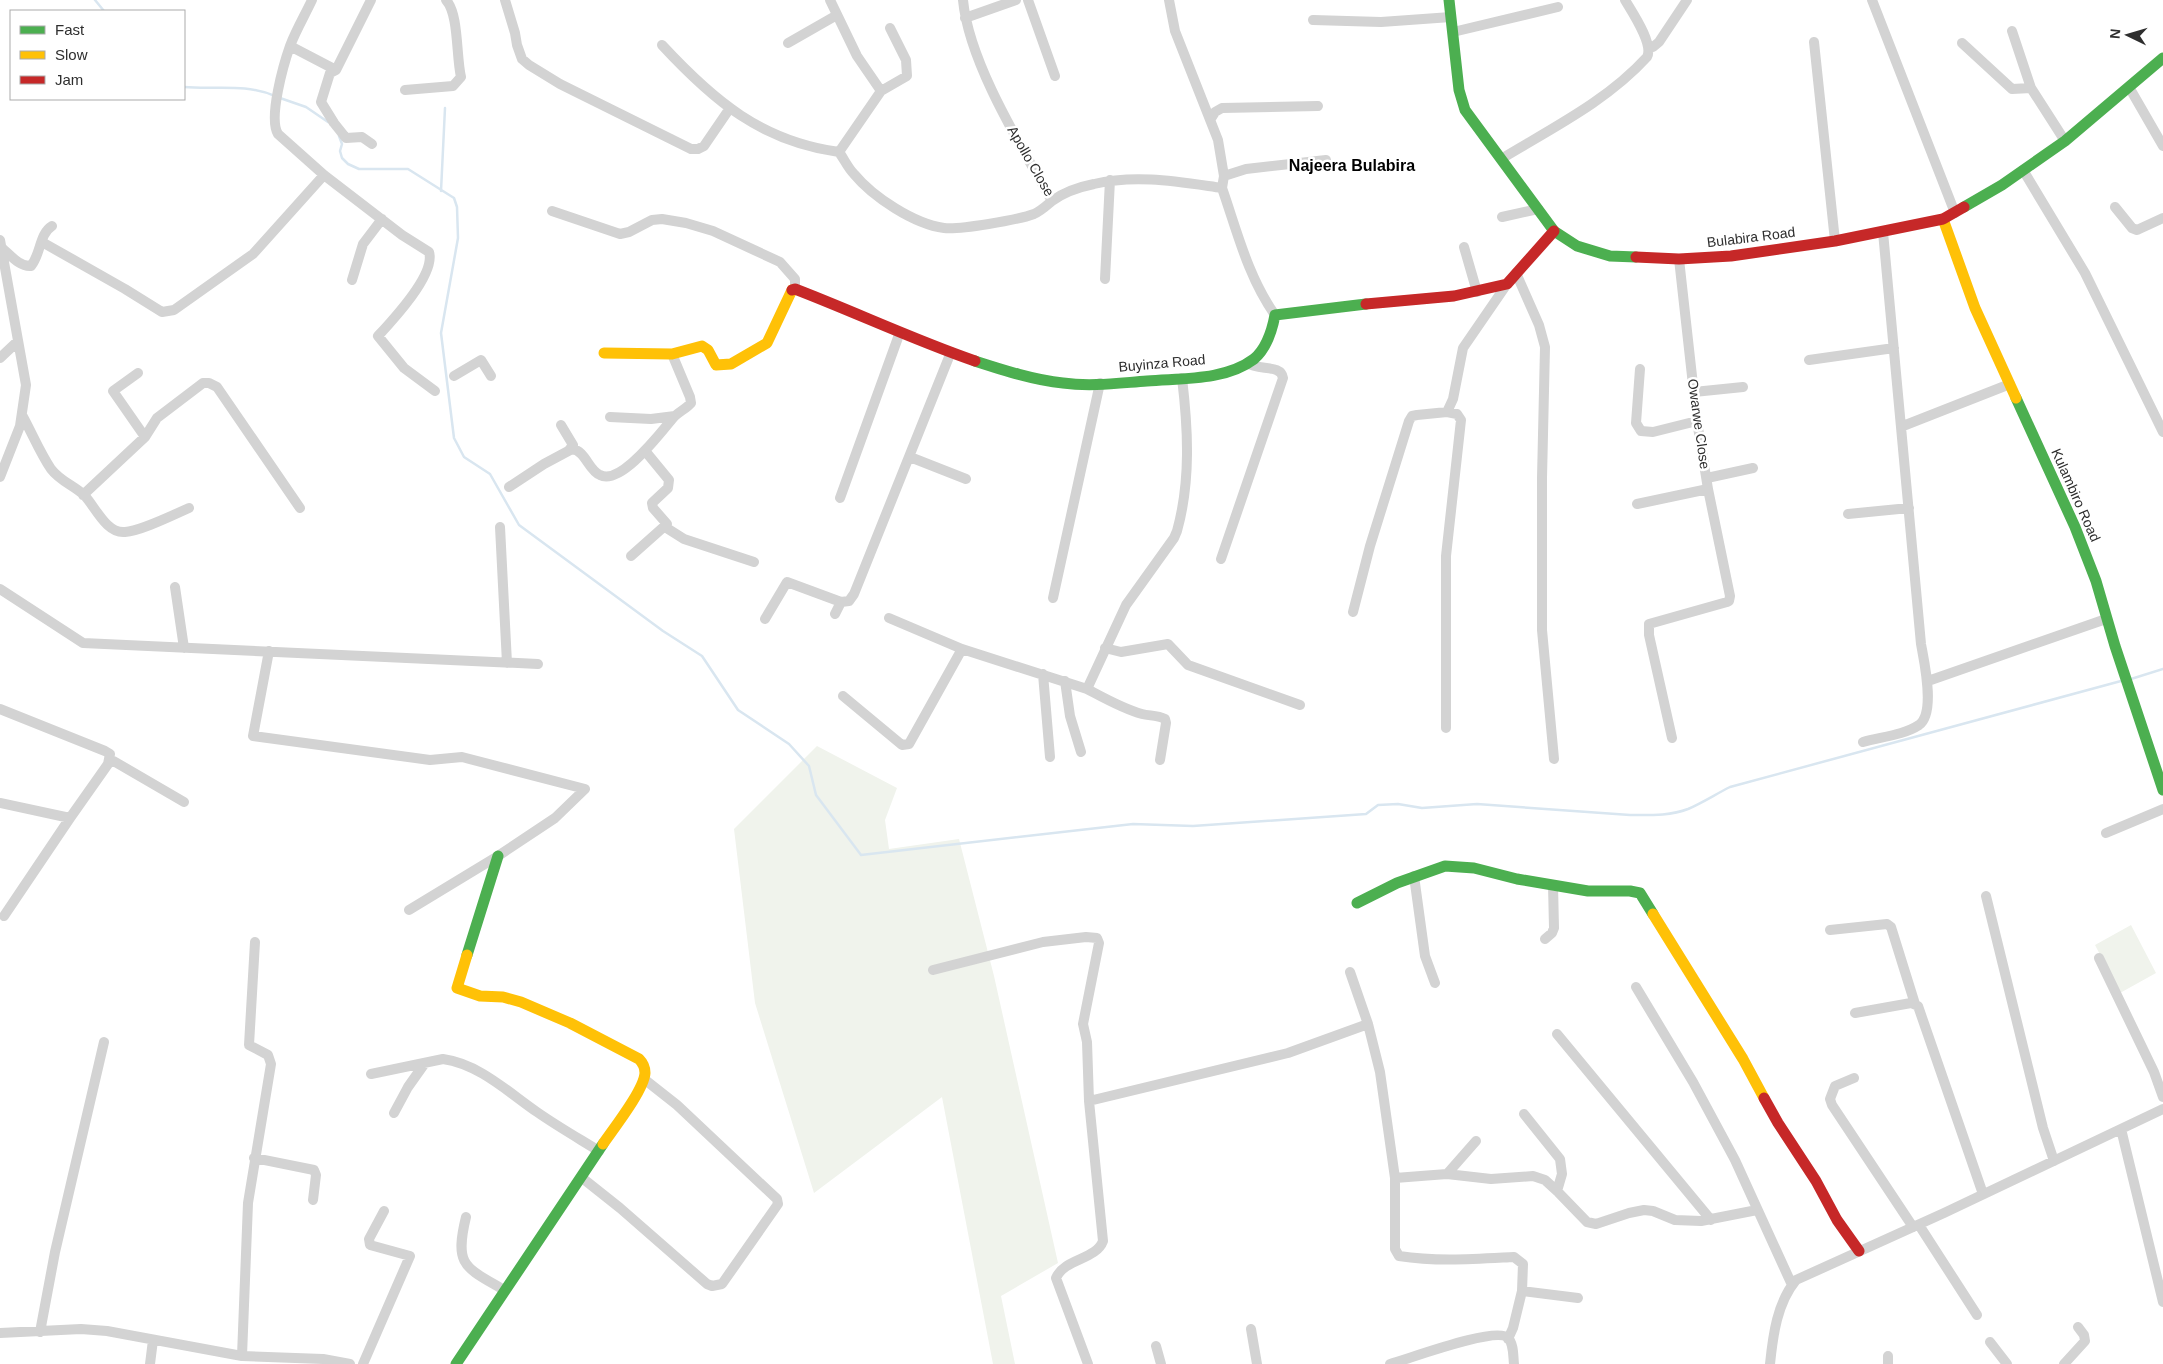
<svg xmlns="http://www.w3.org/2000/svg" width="2163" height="1364" viewBox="0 0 2163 1364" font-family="Helvetica,sans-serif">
  <rect width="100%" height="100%" fill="#fff"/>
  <path fill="#f0f3ec" d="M817,746L897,788L885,820L889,849L959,839L994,976L1058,1263L1001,1296L1015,1364H993L942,1097L814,1193L755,1003L734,829Z
    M2131,925L2156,973L2120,993L2095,945Z"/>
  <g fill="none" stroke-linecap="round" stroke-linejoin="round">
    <path stroke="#d9e6f0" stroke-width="2.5" d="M95,0L104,11
      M184,87C216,90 244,83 275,96
      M280,98L306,107L328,122
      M339,136L342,144L340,151L342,158L348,164L359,169H408L454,198L457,207L458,238L441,333L454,438L464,457L490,474L519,525L663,631L702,656L738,710L789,744L809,766L816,795L861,855L1133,824L1193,826L1366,814L1378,805L1398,804L1422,808L1477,804L1630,815C1649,815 1670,816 1688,809C1702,803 1716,794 1730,787L2121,681
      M441,191L445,108
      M2131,679L2163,669"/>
    <path stroke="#d3d3d3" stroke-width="10" d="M312,0C305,15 296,30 290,46C284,63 268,118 278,134L324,175L402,235L429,252C436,274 392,321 378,336L404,368L435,391
      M505,0L515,33L517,45L522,59L529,65L560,84L691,149H698L704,146L730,108
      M830,0L857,56L881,91
      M963,0C969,63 1021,146 1052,201
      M1028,0L1055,76
      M1169,0L1175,31L1218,140L1224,176L1222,188
      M1872,0L1955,213
      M965,18L1016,0
      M1313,20L1381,22L1451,17
      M2012,31L2031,88L2065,141
      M1453,32L1558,7
      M1814,42L1835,241
      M788,43L837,15
      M1962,43L2012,89L2031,88
      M662,45C714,101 761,141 839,152
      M290,46L336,70L330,73L321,102L334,123L346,138L362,137L372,144
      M1649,48L1653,47L1659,42L1687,0
      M336,70L371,0
      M2129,87L2163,146
      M405,90L453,86L461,77C456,56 459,14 446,0
      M1210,120L1215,112L1222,108L1318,106
      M839,152C844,159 848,168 854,174C873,197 914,224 944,228C959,230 1018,220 1034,214C1041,211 1046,206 1052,201C1064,192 1079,187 1094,184C1137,174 1179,182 1222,188C1237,231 1248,277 1275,315
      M839,152L881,91L907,76L906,60L890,28
      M1501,159C1552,128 1607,101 1647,57C1654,44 1632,12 1625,0
      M2023,170L2085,273L2163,432
      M1224,176L1246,169L1326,160
      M2115,207L2132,228L2137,230L2163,218
      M552,211L620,234L629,232L652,220L662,219L686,223L713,231L780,262L795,279V289
      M1502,217L1538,209
      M0,240L26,385L20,426L0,477
      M42,242L125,289L162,312L174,310L253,254L324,175
      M1464,247L1477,292
      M2,248C11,256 20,267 31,266C41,254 39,234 52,226
      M1516,273L1539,325L1545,347L1542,478V630L1554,759
      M1105,279L1110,180
      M352,280L363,244L382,219
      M0,358L18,341
      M1809,360L1894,348
      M1640,369L1636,423L1641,431L1653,432L1697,421
      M138,373L113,391L145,437
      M454,376L481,360L491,376
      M1694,392L1743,387
      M22,415C32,433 40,453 51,469C60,481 73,485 84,495C95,506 106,534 125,532C141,531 173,515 189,508
      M610,417L651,419L675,416
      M561,425L573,445L569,450
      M1903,426L2010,384
      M910,457L966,479
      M1707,478L1753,468
      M509,487L544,464L572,449C586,451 588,470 600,475C621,486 661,432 673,418C678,412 686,409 691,403L690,397L672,354
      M83,495L145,437L157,418L203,383H209L217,387L300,508
      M840,498L900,332
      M1637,504L1708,489
      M1848,514L1909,508
      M500,527L507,663
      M665,527L684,539L754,562
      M631,556L667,524L653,508L652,503L668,488L669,480L646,452
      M1221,559L1283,378C1281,364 1258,371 1248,363
      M175,587L184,648
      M0,589L83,643L538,664
      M1053,598L1100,383
      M1353,612L1370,546L1409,421L1412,416L1417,415L1447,412L1453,399L1463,348L1507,284
      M835,614L841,602
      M889,618L962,649L1087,689L1126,605L1174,538L1177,531C1191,481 1188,428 1182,378
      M765,619L787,582L841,602L849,601L854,594L951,352
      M1105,648L1121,652L1168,644L1188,665L1300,705
      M269,651L253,736L430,760L462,757L585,789
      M1043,674L1050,757
      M1065,681L1070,716L1081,752
      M1928,681L2106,619
      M1087,689C1104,698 1123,709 1142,714C1150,716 1157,715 1165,719L1166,723L1160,760
      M843,696L902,745L909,744L962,649
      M0,709L105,751L110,754L108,764L70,818L4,916
      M1446,728V556L1461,420L1457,414L1447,412
      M1672,738L1649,635V624L1727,602L1729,601L1730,596L1708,489L1697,421L1679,259
      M1863,742C1880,737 1904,735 1919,725C1936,713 1924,661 1921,644L1883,232
      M110,759L184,802
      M0,803L70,818
      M2106,833L2163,809
      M1414,876L1425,956L1435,983
      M1986,896L2043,1128L2054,1161
      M409,910L498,856L555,818L585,789
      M1830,930L1887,924L1891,927L1915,1004
      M1545,939L1552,933L1554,928L1553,885
      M2099,958L2154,1072L2163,1097
      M933,970L1043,942L1086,937L1097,938L1099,943L1083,1024L1087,1042L1089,1101L1103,1241C1096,1260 1065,1258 1056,1278L1088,1364
      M1350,972L1368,1024L1380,1072L1395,1178L1447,1174L1491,1179L1533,1176L1545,1180L1557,1191L1587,1222L1596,1224L1629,1213L1644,1210L1653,1211L1675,1220L1701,1221L1757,1210
      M1636,987L1693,1082L1735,1160L1792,1285
      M1855,1013L1911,1003L1918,1006L1983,1194
      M1557,1034L1711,1220
      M371,1074L443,1059C479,1064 508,1092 537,1112C557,1126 578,1138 599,1151
      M1854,1078L1835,1086L1830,1099L1832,1105L1913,1227
      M1089,1101L1288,1053L1368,1024
      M394,1113L408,1087L425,1063
      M1524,1114L1560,1159L1562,1174L1557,1191
      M2121,1129L2163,1302
      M254,1158L314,1170L316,1175L313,1200
      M1447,1174L1476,1141
      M581,1177L620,1208L707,1284L712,1286L722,1284L778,1204L777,1199L677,1105L644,1079
      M1395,1178V1249L1399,1256C1437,1262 1476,1259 1514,1257L1523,1264L1522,1291
      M466,1217C454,1266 465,1267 504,1290
      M1919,1225L1977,1315
      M1251,1329L1257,1364
      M40,1332L55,1252L104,1042
      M0,1333L81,1329L107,1331L242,1356L323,1359L350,1364
      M1508,1339L1513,1328L1522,1291L1578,1298
      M1990,1342L2007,1364
      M1156,1346L1161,1364
      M242,1356L248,1203L271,1064L268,1055L249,1045L255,942
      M150,1364L153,1340
      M363,1364L410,1256L370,1245L369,1239L384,1211
      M1390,1364C1409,1359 1496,1326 1508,1338C1514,1344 1513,1356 1514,1364
      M1770,1364C1773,1335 1777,1303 1796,1280L1944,1213L2163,1109
      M1888,1364V1356
      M2064,1364L2085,1341L2084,1335L2078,1327"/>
    <path stroke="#4caf50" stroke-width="11" d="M1449,0L1459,90L1465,110L1554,231L1577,246L1610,256L1636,257
      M1964,207L2002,185L2065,141L2163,58
      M975,361C1003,370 1034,380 1063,383C1091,387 1119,383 1147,381C1181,378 1225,381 1254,359C1267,348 1272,331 1275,315L1366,304
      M2016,398L2075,527L2096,581L2115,646L2163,790
      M1357,903L1397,883L1445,866L1474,868L1517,879L1588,891H1630L1640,893L1653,914
      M467,955L498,856
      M456,1364L603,1144"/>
    <path stroke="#ffc107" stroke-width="11" d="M1943,219L1975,308L2016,398
      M604,353L672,354L702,346L708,350L716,365L731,364L767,343L792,290
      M1653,914L1743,1059L1764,1098
      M467,955L457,988L480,996L503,997L521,1002L570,1023L639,1059C643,1063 645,1067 645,1073C644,1090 614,1128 603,1144"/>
    <path stroke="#c62828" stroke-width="11" d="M1636,257L1679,259L1731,256L1835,241L1943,219L1964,207
      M792,290L795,289C855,312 914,340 975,361
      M1366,304L1454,296L1507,284L1554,231
      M1764,1098L1778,1123L1816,1181L1837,1220L1859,1251"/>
  </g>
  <g text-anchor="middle" stroke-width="5" stroke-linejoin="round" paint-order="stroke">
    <g font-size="14" fill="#2e2e2e" stroke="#fff">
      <text transform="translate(1031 161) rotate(60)" y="5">Apollo Close</text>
      <text transform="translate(1751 237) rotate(-7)" y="5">Bulabira Road</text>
      <text transform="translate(1162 363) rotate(-5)" y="5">Buyinza Road</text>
      <text transform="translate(1699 424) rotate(82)" y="5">Owarwe Close</text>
      <text transform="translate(2076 495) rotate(66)" y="5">Kulambiro Road</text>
    </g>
    <g font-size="16" font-weight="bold" fill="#000" stroke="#fff">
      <text x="1352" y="171">Najeera Bulabira</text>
    </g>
  </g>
  <rect x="10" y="10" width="175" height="90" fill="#ffffff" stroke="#ababab"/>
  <rect x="20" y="26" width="25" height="8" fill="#4caf50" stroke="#ababab"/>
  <text x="55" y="35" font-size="15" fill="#2e2e2e">Fast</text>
  <rect x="20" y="51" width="25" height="8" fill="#ffc107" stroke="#ababab"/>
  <text x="55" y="60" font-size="15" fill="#2e2e2e">Slow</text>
  <rect x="20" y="76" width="25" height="8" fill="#c62828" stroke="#ababab"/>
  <text x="55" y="85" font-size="15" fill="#2e2e2e">Jam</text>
  <g transform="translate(2128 35) rotate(275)" stroke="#ffffff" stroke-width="4" paint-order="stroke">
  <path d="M0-4L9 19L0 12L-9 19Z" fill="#2e2e2e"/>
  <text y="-8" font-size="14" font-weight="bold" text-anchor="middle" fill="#2e2e2e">N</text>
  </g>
</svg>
